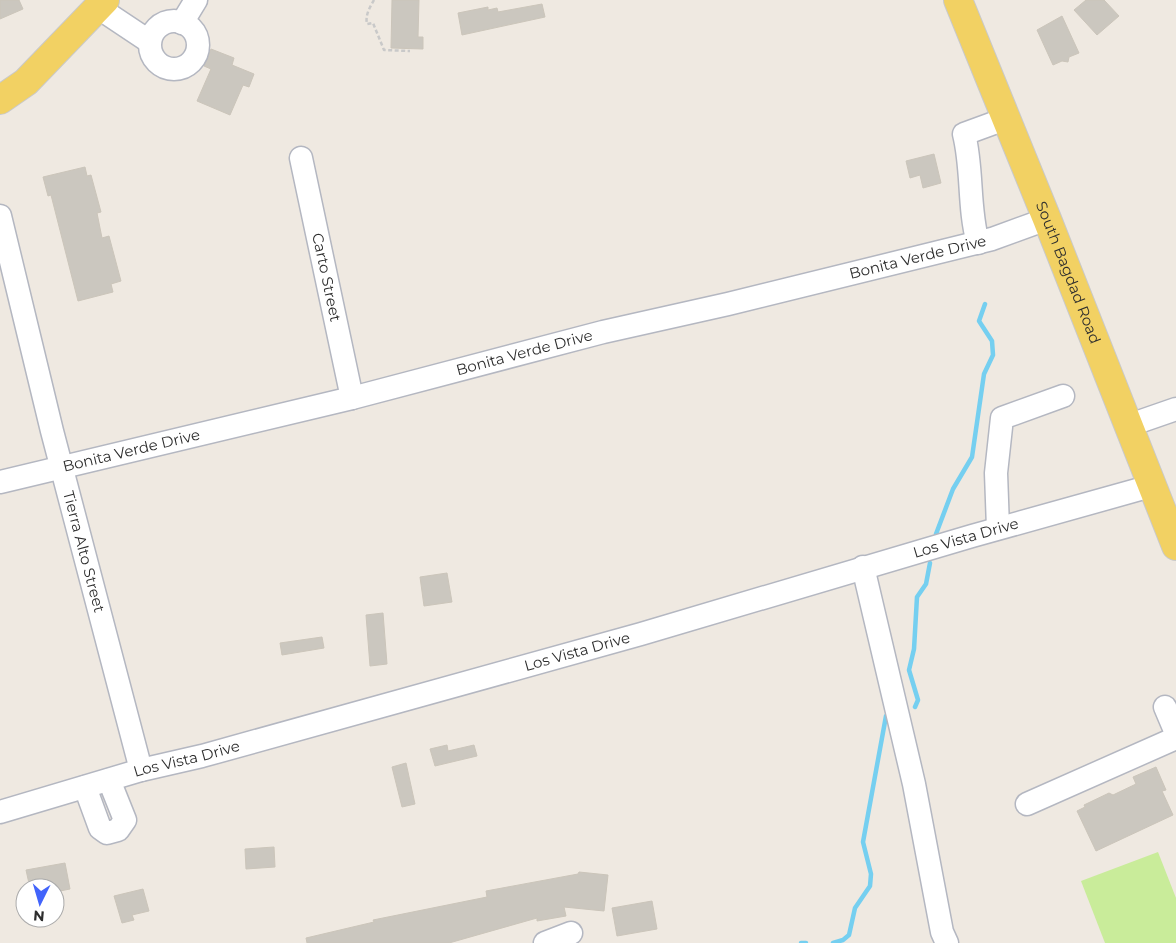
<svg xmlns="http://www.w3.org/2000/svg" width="1176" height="943" viewBox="0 0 1176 943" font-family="Montserrat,sans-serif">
  <rect width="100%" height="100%" fill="#efe9e1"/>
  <path fill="#c9ec9a" d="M1158,852L1176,898V943H1105L1081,881Z"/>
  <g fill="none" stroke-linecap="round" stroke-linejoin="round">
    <path stroke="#75cff0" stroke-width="4.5" d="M936,534L953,489L972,457L984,374L993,355L992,341L979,321L985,304
      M915,707L918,700L909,670L914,649L917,597L926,584L930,563
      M801,943H806
      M833,943L843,940L849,935L855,908L870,886L871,874L863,842L886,716"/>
  </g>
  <path fill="#cbc7bf" stroke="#cbc5ba" d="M0,0H19L23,9L0,19Z
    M392,0H419L418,37H423V49L391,48Z
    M1086,0H1104L1119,16L1097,35L1074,10Z
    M542,4L545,17L462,35L458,13L488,7V10L497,8L498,12Z
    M1062,16L1079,53L1069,57L1068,62L1062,61L1053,65L1037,30Z
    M211,49L234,58L232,65L254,74L249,87L243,85L230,115L197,101L211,69L204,66Z
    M934,154L941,183L923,188L920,175L910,178L906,161Z
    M85,167L87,176L91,175L101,212L97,213L102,238L109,236L121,281L111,284L113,292L78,301L51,195L48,196L43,177Z
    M447,573L452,602L424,606L420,577Z
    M383,613L387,664L370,666L366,615Z
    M322,637L324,648L282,655L280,643Z
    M447,745L448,751L474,745L477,756L435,766L430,749Z
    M406,763L415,804L402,807L392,767Z
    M1156,767L1166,790L1162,791L1173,815L1096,851L1077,811L1085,807L1084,805L1109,793L1113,795L1136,784L1133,777Z
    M274,847L275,867L246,869L245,849Z
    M65,863L70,889L55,892V888H30L26,870Z
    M579,872L608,875L604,911L564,907L566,916L537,921V918L449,943H307L306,938L374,922L373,920L487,897L486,891L578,874Z
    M143,889L149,911L132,915L134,920L122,923L114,896Z
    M652,901L657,929L617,936L612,908Z"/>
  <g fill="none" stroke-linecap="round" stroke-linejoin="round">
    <defs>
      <g id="minor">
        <path d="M99,8L150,42"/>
        <circle cx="174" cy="45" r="24"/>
        <path d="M182,23L196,0"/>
        <path id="s1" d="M301,158L352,398"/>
        <path id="s2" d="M0,216L52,431L141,770"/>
        <path d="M978,243C968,207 973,170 964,134L1005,119"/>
        <path d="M1127,426L1176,409"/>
        <path id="s3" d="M0,482L352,398L603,332L728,304L992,239L1047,219"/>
        <path d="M998,528L996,473L1002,418L1063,396"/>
        <path d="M863,567L914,784L942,932L947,943"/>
        <path d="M1165,707L1176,733"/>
        <path d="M85,787L100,828L107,833L118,830L125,820L109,780"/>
        <path d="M1027,804L1176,738"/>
        <path id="s4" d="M0,812L141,770L202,756L641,634L972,536L1151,486"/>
        <path d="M545,943L571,933"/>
      </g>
      <g id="major">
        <path id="s5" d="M958,0L1047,219L1176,546"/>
        <path d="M0,100L26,82L105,0"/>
      </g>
    </defs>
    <use href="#minor" stroke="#b4b7c1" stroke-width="25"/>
    <use href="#major" stroke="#c9c9c9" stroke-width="30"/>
    <path stroke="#c9c9c9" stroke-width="2.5" stroke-dasharray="4 2.5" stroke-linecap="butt" d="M374,0C370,7 365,15 367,24L373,23L384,50L410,51"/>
    <use href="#minor" stroke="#fff" stroke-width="22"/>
    <use href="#major" stroke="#f2d163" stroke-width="28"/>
  </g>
  <g text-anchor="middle" stroke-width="4" stroke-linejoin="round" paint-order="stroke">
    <g font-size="15" fill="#2e2e2e" stroke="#fff">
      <text dy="5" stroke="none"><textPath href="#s3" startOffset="945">Bonita Verde Drive</textPath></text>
      <text dy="5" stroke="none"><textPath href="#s5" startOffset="294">South Bagdad Road</textPath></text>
      <text dy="5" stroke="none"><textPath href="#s1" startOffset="122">Carto Street</textPath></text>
      <text dy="5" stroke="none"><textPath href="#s3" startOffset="540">Bonita Verde Drive</textPath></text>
      <text dy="5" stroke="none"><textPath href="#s3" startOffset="135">Bonita Verde Drive</textPath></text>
      <text dy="5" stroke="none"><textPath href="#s4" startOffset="1004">Los Vista Drive</textPath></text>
      <text dy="5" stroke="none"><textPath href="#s2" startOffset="346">Tierra Alto Street</textPath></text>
      <text dy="5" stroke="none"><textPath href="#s4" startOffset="599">Los Vista Drive</textPath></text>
      <text dy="5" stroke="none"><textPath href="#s4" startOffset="194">Los Vista Drive</textPath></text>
    </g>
  </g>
  <g transform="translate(40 903) rotate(185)"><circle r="24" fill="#ffffff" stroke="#ababab"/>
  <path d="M0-4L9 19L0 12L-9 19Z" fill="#4264fb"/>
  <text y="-8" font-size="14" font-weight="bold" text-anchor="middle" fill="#2e2e2e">N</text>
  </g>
</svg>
